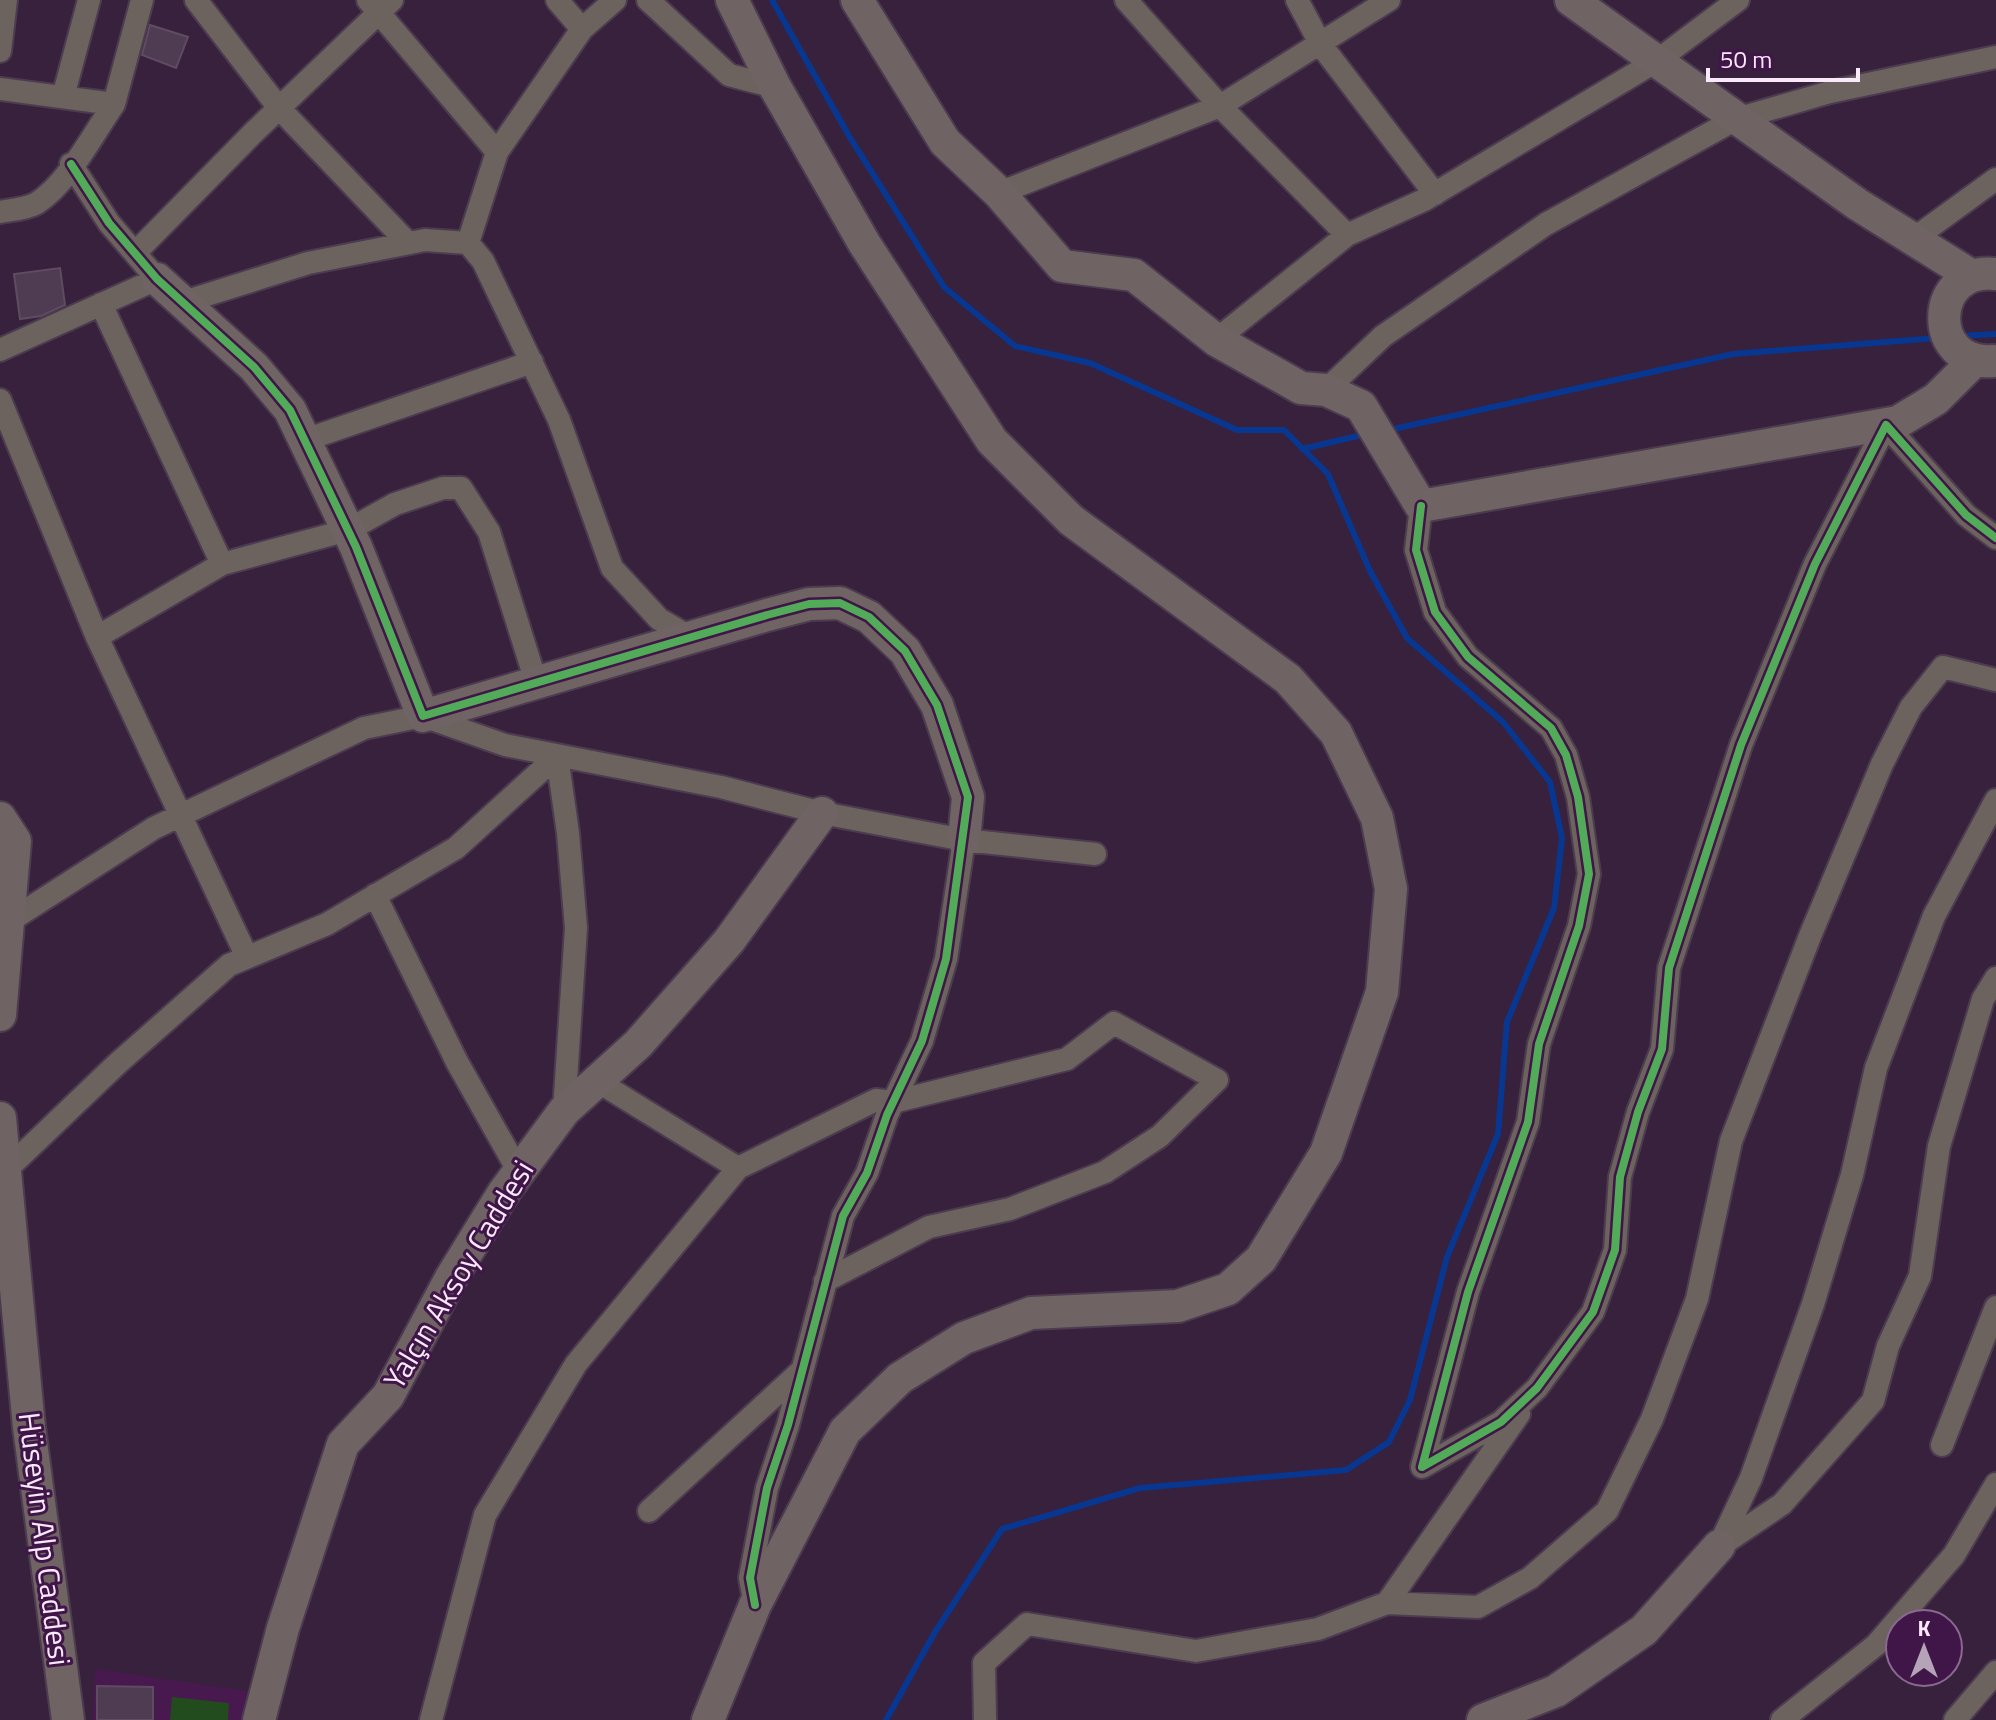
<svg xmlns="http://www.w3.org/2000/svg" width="1996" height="1720" viewBox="0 0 1996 1720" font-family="'Titillium Web',sans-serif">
  <rect width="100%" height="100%" fill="#38213c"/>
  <path fill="#48194f" d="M95,1669L248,1691L241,1720H93Z"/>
  <path fill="#224c1e" d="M172,1697L229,1703L228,1720H170Z"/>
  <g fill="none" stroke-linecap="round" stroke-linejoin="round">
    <path stroke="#083791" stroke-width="6" d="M772,0L849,136L944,287L1015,346L1090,363L1237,430H1284L1328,474L1370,571L1407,638L1503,722L1550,782L1562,838L1554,908L1507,1022L1498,1134L1447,1257L1410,1400L1389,1442L1346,1470L1140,1488L1002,1529L935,1632L886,1720
      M1960,336L1996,334
      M1389,430L1733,354L1937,338
      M1302,449L1366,434"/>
  </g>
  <path fill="#4f3c52" stroke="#5f4c63" stroke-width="2" d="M150,25L188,37L176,68L142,55Z
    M60,268L65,305L41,316L20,319L14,274Z
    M97,1686L153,1687V1720H97Z"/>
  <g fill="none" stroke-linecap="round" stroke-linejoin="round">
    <defs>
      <path id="street" d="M196,0L279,108L408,243
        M368,0L497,152
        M557,0L582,29
        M648,0L729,75L775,87
        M1126,0L1220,106L1347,235
        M1297,0L1321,45L1435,194
        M0,51L6,0
        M0,89L114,104L142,0
        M63,97L89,0
        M999,193L1220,106L1389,0
        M0,212C11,210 27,209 37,203C68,183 92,136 114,104
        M1912,240L1996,179
        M468,243L497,152L582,29L615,0
        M135,253L253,133L392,0
        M184,302L308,263L425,240L468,243L483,261L559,420L612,568L659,619L691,638
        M101,304L222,564
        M1216,340L1347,235L1424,200L1658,60L1738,0
        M0,350L157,279L109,223L71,164
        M1326,390L1383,336L1546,224L1736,119L1830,92L1996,57
        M0,400L97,637
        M305,440L532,362
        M1421,506L1416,550L1435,612L1468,657L1551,728L1566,755L1578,797L1589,874L1579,926L1539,1044L1528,1122L1468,1292L1422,1467L1501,1422L1537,1388L1593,1312L1615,1250L1620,1177L1638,1112L1662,1049L1669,968L1741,745L1815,564L1886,425L1966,515L1996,538
        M557,756L568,833L576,928L564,1111
        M375,895L457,1062L519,1172
        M8,922L154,828L364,728L423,716L505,745L721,787L822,813L964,840L1095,854
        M247,957L97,637L222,564L348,530L395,504L443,488H461L489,532L537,685
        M597,1081L738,1168L876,1100L893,1102L1067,1059L1114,1023L1217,1080L1160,1136L1105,1172L1010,1209L929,1227L825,1281
        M4,1172L117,1064L229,965L327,924L456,848L557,756
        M1942,1445L1996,1307
        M649,1511L800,1372
        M1719,1546L1751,1478L1813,1304L1852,1175L1876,1068L1934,916L1996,800
        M1720,1546L1782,1504L1873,1401L1888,1346L1920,1276L1939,1146L1983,999L1996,978
        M1387,1603L1478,1607L1530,1578L1607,1511L1652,1419L1697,1299L1731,1141L1810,936L1882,764L1911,707L1943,667L1996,680
        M755,1605L750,1578L767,1488L788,1425L843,1216L867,1173L887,1115L922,1041L946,959L964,840
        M431,1720L485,1515L576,1364L738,1168
        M985,1720L984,1663L1027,1624L1196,1651L1318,1629L1387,1603L1519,1414
        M1782,1720L1876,1645L1954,1555L1996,1484
        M1955,1720L1996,1672"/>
      <path id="secondary" d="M857,0L945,142L999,193L1062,266L1134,275L1216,340L1301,388L1326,390L1361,406L1421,506L1898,422L1936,399L1975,360
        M1571,0L1857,204L1972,276
        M157,279L254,367L290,410L356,547L423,716L767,615L809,604L840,603L869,617L905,651L937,705L968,797L964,840
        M1993,361C1926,366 1929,266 1996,274
        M0,818L15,841L0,1015
        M0,1118L29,1427L68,1720
        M259,1720L283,1628L343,1444L388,1396L451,1278L504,1192L564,1111L638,1044L729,941L822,813
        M708,1720L755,1605L845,1431L900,1378L964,1338L1031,1313L1178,1306L1228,1289L1261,1259L1326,1153L1382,992L1391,889L1377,818L1336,733L1288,679L1071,520L992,441L864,243L775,87L732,0
        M1483,1720L1556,1691L1644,1630L1719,1546"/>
    </defs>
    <use href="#street" stroke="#4d3c50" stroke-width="26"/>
    <use href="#secondary" stroke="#4d3c50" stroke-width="36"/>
    <use href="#street" stroke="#6c635f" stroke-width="22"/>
    <use href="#secondary" stroke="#6f6463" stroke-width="32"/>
    <defs>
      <path id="cycleway" d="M71,164L109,223L157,279L254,367L290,410L356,547L423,716L767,615L809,604L840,603L869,617L905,651L937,705L968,797L946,959L922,1041L887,1115L867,1173L843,1216L788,1425L767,1488L750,1578L755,1605
        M1421,506L1416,550L1435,612L1468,657L1551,728L1566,755L1578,797L1589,874L1579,926L1539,1044L1528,1122L1468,1292L1422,1467L1501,1422L1537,1388L1593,1312L1615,1250L1620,1177L1638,1112L1662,1049L1669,968L1741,745L1815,564L1886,425L1966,515L1996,538"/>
    </defs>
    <use href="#cycleway" stroke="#401548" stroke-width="13"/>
    <use href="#cycleway" stroke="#51ab58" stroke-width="8"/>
  </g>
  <g text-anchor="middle" stroke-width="6" stroke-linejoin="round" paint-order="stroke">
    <g font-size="30" fill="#f9e9fb" stroke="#401548">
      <text transform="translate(459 1275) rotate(-59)" y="10">Yalçın Aksoy Caddesi</text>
      <text transform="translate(44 1539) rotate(83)" y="10">Hüseyin Alp Caddesi</text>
    </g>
  </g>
  <g transform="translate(1924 1648)"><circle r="38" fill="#401548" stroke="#8a6a90" stroke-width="2"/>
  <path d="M0-6L14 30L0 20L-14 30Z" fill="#b5a3b8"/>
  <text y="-12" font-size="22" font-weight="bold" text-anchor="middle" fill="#f9e9fb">K</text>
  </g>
  <path d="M1708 68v12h150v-12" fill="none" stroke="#f9e9fb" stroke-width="4"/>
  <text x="1720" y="68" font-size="24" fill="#f9e9fb" stroke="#401548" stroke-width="6" paint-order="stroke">50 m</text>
</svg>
